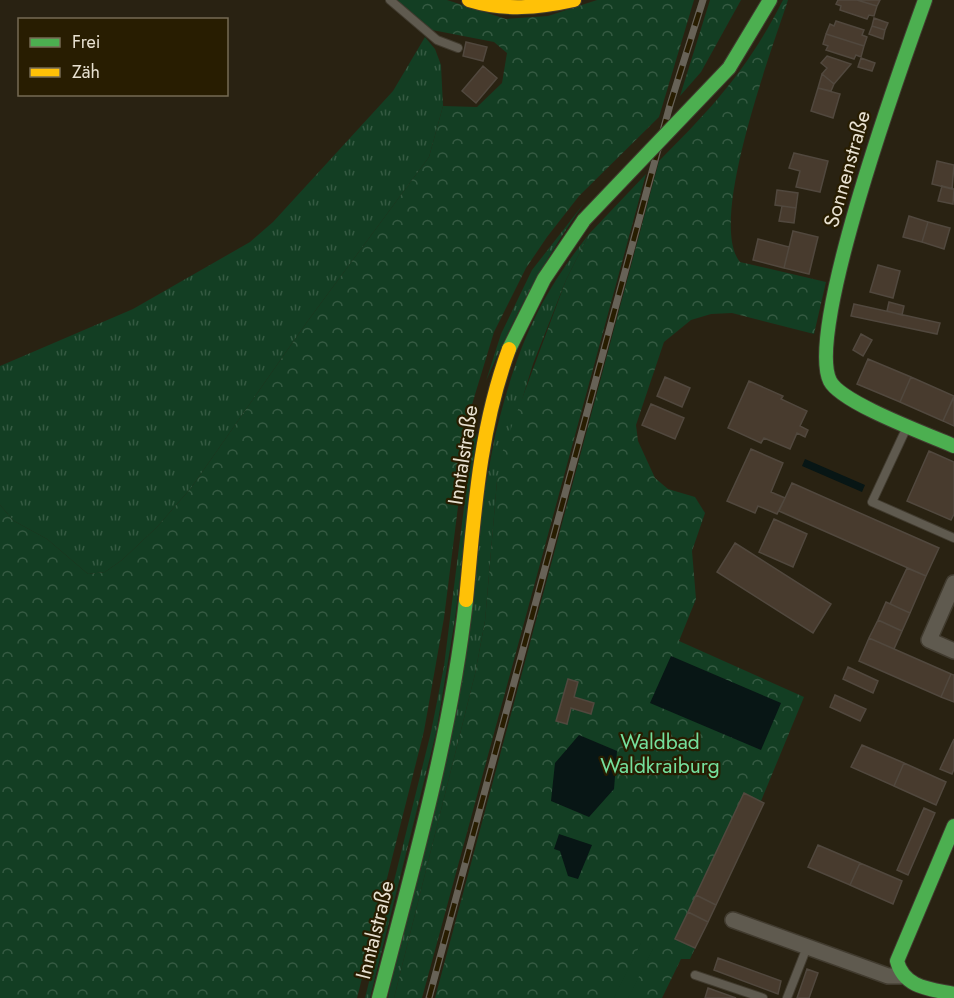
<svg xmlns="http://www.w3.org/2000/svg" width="954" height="998" viewBox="0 0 954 998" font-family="Jost,sans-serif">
  <defs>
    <pattern id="grass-tufts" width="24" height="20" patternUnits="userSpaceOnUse" patternTransform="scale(1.5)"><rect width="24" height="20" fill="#133e23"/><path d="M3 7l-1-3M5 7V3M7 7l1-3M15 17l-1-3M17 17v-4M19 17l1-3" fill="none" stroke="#355a42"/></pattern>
    <pattern id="forest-crowns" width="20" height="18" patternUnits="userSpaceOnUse" patternTransform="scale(1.5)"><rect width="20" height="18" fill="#133e23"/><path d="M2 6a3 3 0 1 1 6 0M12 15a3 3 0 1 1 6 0" fill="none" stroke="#355a42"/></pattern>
  </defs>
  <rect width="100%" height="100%" fill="#292212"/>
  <path fill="url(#grass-tufts)" d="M425,37L435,49L441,65L443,106L429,157L307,322L191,488L157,527L122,560L105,572L88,574L47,539L14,521L0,505V366L133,309L250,242L273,222L393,91Z
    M585,202C545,258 513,318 486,381L501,334L532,270Z
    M589,234L566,280L533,364L497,481L485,621L475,674L394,998H388L495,436C516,352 535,302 589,234Z
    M474,428L477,436L455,619L436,733L370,998H365L431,732L444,666Z"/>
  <path fill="url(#forest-crowns)" d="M395,0H447L506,19L548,16L597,0H694L659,117L579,196L547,237L526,268L494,332L470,411L444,618L424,731L357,998H0V505L14,521L47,539L88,574L105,572L122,560L157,527L191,488L307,322L429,157L443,106L477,107L502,83L507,53L494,42L427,29Z
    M710,0H741L701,72L680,96Z
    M783,0H788C772,50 707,222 740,262L826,282L814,334L732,313L711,314L691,320L664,342L636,425L638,441L655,478L668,489L695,497L705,513L692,551L696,599L679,641L804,697L761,801L764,803L690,959H681L662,998H435L659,161C713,107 748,69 783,0Z
    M646,174L422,998H394L475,674L485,621L497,481L503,450L566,280L589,234Z"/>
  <path fill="#133e23" d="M641,943L653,949L628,998H614Z"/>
  <path fill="#081615" d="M805,459L865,485L862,492L802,466Z
    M671,656L781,703L761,750L650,703Z
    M579,735L617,751L614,789L589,817L551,801L555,763Z
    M559,834L592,845L578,879L568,876L560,851L554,849Z"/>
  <path fill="#483b2e" stroke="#51483e" stroke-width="1.5" d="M838,0H857L877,6L874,16L869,15L867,19L840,10L841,6L836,4Z
    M857,0H880L877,6Z
    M874,18L888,23L885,30L872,26Z
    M836,21L864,30L862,35L867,37L864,46L826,34L830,24L834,26Z
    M872,26L885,30L883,39L869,34Z
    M826,34L864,46L861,57L856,55L854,59L826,50L828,46L823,44Z
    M466,42L487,47L483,61L463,56Z
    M827,56L851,64L834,84L822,74L827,68L821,63Z
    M861,58L875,63L872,71L858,67Z
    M483,66L497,78L476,103L462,91Z
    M822,74L834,84L831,91L818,88Z
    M818,88L840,94L833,118L811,111Z
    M794,153L828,161L820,192L796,187L800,171L789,168Z
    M937,161L954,165L952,189L932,184Z
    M942,186L954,189L953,204L938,201Z
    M777,190L798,193L796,208L775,205Z
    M782,206L796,208L794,223L779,221Z
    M909,216L928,222L922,242L903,237Z
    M928,222L950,228L944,249L922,242Z
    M793,231L818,237L809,274L784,268Z
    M758,239L789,247L784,268L753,260Z
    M878,265L900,271L893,298L870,292Z
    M889,302L904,306L902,315L887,311Z
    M854,304L940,323L937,334L851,316Z
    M861,334L872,340L863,356L853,350Z
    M868,359L911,377L900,402L857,384Z
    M665,377L690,388L682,407L657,396Z
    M911,377L954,396L943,421L900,402Z
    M749,381L783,396L781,399L807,411L800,426L808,430L805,437L797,433L790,449L764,438L761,443L728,428Z
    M954,397V426L943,421Z
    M651,404L684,418L675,439L642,425Z
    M751,449L783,463L771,492L785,498L777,514L758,506L755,513L727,501Z
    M929,451L954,462V514L951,520L907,501Z
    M792,483L939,548L926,576L779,511Z
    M774,519L807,534L793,567L759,552Z
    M735,543L831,604L813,633L717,572Z
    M907,568L926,576L910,613L890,604Z
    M886,602L910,613L902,631L878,620Z
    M878,620L902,631L894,649L869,638Z
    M869,638L951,674L941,697L859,661Z
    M848,667L878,681L873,693L843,679Z
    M951,674L954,675V702L941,697Z
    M568,679L578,682L574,697L594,703L591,714L571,708L567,724L556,721Z
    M835,695L866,709L860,721L830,707Z
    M954,739V769L952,774L940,769Z
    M862,745L904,763L894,786L851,767Z
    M904,763L946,782L936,805L894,786Z
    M744,793L764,803L716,905L696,895Z
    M924,808L935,813L908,875L897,870Z
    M818,845L860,863L850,885L808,867Z
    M860,863L902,881L893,904L850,885Z
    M696,895L716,905L708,922L688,912Z
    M688,912L708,922L695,948L675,939Z
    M718,958L781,981L778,994L714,970Z
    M807,969L818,973L809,998H797Z
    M708,988L736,998H705Z"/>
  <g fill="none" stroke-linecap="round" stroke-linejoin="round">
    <defs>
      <path id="lane" d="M390,0L437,40L458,48
        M906,429L872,502L954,538
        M695,975L763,998
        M787,998L807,947"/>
      <path id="street" d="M954,583L929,640L954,651
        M733,920L888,976H902"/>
      <path id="fast" d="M925,0C903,61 805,331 830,381C841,403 929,435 954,446
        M729,68L770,0
        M509,349L544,279L584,220
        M954,826L897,961C904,988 930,989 954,994
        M379,998C413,867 451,735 466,600"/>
      <path id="slow" d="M469,0C505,11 538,8 574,0
        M466,600C474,516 479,430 509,349"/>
    </defs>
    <use href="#lane" stroke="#413b2f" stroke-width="10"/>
    <use href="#street" stroke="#413b2f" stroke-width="18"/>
    <use href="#fast" stroke="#413b2f" stroke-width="16"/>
    <use href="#slow" stroke="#413b2f" stroke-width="16"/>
    <use href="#lane" stroke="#5f5a4f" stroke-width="8"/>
    <use href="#street" stroke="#5f5a4f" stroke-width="15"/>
    <use href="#fast" stroke="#4caf50" stroke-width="14"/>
    <use href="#slow" stroke="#ffc107" stroke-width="14"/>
    <defs>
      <path id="rail" d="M429,998L670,105L703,0"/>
    </defs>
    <use href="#rail" stroke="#676257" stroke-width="7"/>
    <use href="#rail" stroke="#281d01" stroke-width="4.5" stroke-dasharray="14" stroke-linecap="butt"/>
    <defs>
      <path id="fast-bridge" d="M584,220L729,68"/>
    </defs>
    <use href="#fast-bridge" stroke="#413b2f" stroke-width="16" stroke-linecap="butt"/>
    <use href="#fast-bridge" stroke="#4caf50" stroke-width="14"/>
  </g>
  <g text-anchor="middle" stroke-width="4.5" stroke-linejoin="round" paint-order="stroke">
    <g font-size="21" fill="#e8e1d1" stroke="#281d01">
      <text transform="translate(847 169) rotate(-74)" y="7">Sonnenstraße</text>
      <text transform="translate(463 455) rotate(-81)" y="7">Inntalstraße</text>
      <text transform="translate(375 930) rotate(-76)" y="7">Inntalstraße</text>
    </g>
    <g font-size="21" fill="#75e09d" stroke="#281d01">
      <text x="660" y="749">Waldbad<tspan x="660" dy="24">Waldkraiburg</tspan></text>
    </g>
  </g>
  <rect x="18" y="18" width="210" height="78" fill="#281d01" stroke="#756b54" stroke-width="1.5"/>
  <rect x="30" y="38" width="30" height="9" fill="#4caf50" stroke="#756b54" stroke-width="1.5"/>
  <text x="72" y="48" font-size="18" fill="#e8e1d1">Frei</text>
  <rect x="30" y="68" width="30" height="9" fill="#ffc107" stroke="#756b54" stroke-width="1.5"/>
  <text x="72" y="78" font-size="18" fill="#e8e1d1">Zäh</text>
</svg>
